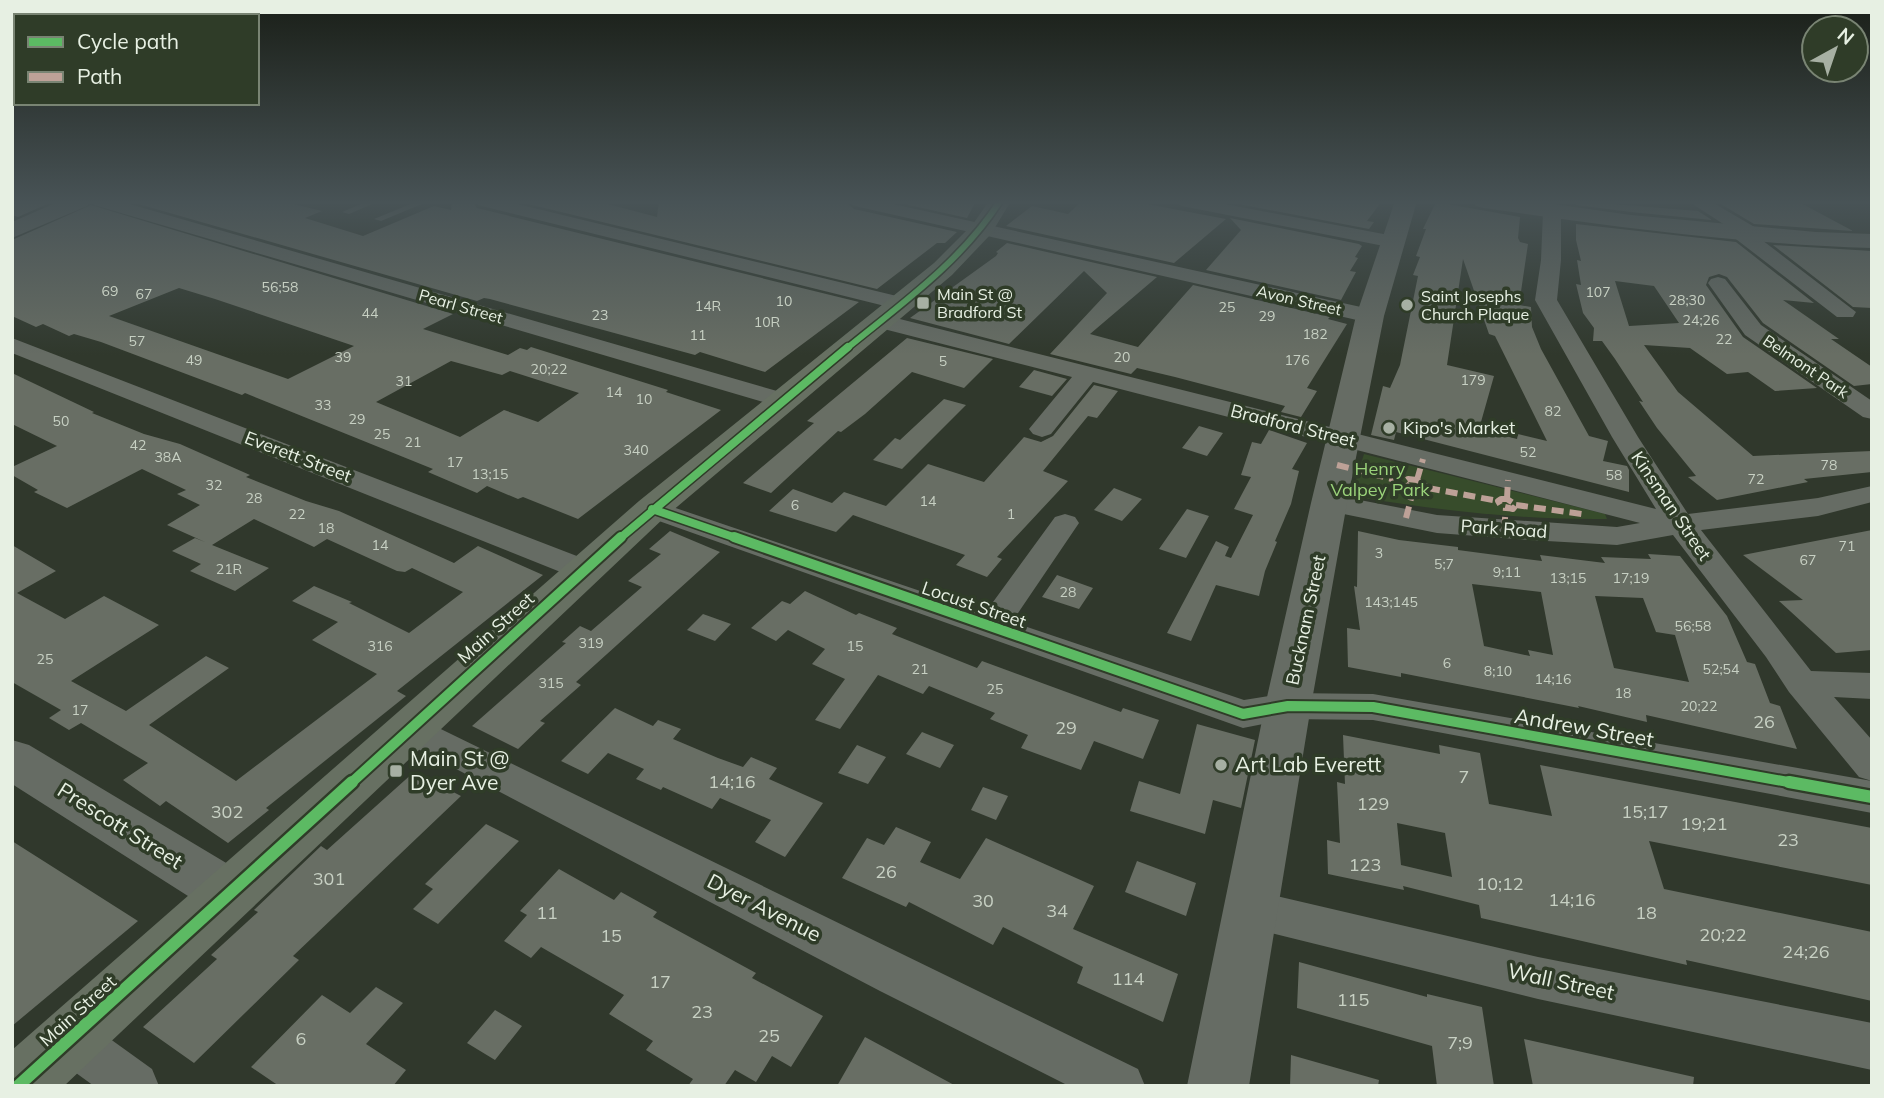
<svg xmlns="http://www.w3.org/2000/svg" width="1884" height="1098" viewBox="0 0 1884 1098" font-family="Mulish,sans-serif">
  <rect width="100%" height="100%" fill="#30382c"/>
  <path fill="#374c2b" d="M1364,454L1605,514L1607,519C1520,520 1436,510 1351,496Z"/>
  <path fill="#686e64" fill-rule="evenodd" d="M12,201H54L18,217L12,215Z
    M128,201H281L322,211L305,218L363,236L434,206L451,210L452,201H472L477,208L859,302L765,372L700,352L695,355L490,299L484,298L477,301Z
    M516,201H596L657,217L659,201H844L854,209L957,232L945,243H937L877,289Z
    M891,201H976L967,218Z
    M1082,201H1131L1226,219L1174,263L1006,226L1032,206L1068,214Z
    M1223,201H1382L1367,221L1374,222L1369,229Z
    M1576,201L1698,211L1712,220L1631,212L1576,205Z
    M1716,201H1797L1853,231L1754,224Z
    M1436,202L1520,217L1518,238L1520,242L1528,244L1519,305L1531,307L1532,327L1541,349L1589,436L1608,441L1603,461L1627,466L1629,470V492L1396,432L1394,440L1371,435L1383,386L1390,388L1400,365L1418,276L1413,275L1420,257L1416,256L1426,229H1423ZM1463,259L1489,334L1495,336L1547,441L1518,434L1517,439L1479,429L1494,376L1447,365Z
    M91,205L453,314L423,329L508,355L520,348L527,350L531,347L668,390L666,392L721,410L578,519L523,497L518,499L487,486L477,493L428,472L433,469L245,393L242,395L101,342L74,334L69,336L43,324L36,327L12,316V240ZM179,288L215,299L354,346L288,379L109,316ZM451,361L502,375L510,371L579,393L538,422L504,410L460,437L376,402Z
    M1230,218L1359,244L1362,246L1355,257L1358,258L1350,271L1356,272L1341,300L1206,270L1241,230Z
    M1576,224L1736,242L1814,303L1783,300L1839,339H1831L1872,367V384L1854,386L1763,323L1727,277L1719,274L1709,277L1706,285L1743,337L1817,388L1775,391L1748,372L1727,374L1690,348L1644,345L1678,392L1753,456L1872,451V472L1804,479L1808,482L1717,500L1688,477L1696,476L1657,428L1639,401L1643,402L1615,359L1602,341H1593L1594,328L1583,313L1576,284L1581,285L1577,260L1581,261L1576,240ZM1615,281L1654,286L1679,323L1629,326Z
    M1007,243L1157,277L1090,334L1138,347L1193,285L1330,317L1328,319L1347,324L1307,388L1317,391L1301,417L1281,412L1285,406L1175,377L1137,368L1131,374L1050,354L1107,293L1084,271L1009,344L910,318L996,256L998,253L996,252Z
    M1773,245L1872,251V308L1853,307Z
    M907,338L993,359L964,388L912,372L865,414L841,432L838,431L771,493L743,483L814,423L807,421Z
    M1034,370L1067,379L1052,396L1019,387Z
    M12,373L94,412L92,413L144,434L180,444L250,475L246,477L306,501L339,511L454,563L478,546L543,575L397,691L406,696L266,808L269,810L228,843L166,801L160,806L123,780L148,763L81,723L69,730L49,718L61,710L12,682V545L56,571L17,593L65,619L104,596L159,625L71,681L126,711L206,656L229,668L149,725L236,781L377,674L312,640L338,622L292,601L314,586L352,602L349,603L409,633L463,592L412,568L405,572L397,571L327,539L314,547L254,519L212,545L269,568L235,591L190,571L201,564L172,551L195,538L205,542L167,525L200,505L177,494L186,490L142,469L67,508L34,492L38,490L12,475V467L57,446L12,424Z
    M1094,385L1118,391L1097,418L1088,416L1043,471L1068,481L997,557L1002,559L987,577L956,565L965,555L853,515L836,532L769,511L793,489L832,503L844,492L886,506L928,464L984,482L1024,437L1041,442L1053,436Z
    M944,399L966,405L902,469L873,460L895,438L900,440Z
    M1199,426L1223,433L1207,456L1182,448Z
    M1269,430L1307,443L1292,469L1299,471L1291,504L1275,541L1277,542L1265,571L1259,596L1216,585L1191,641L1167,633L1216,541L1229,547L1225,556L1231,558L1253,515L1234,509L1251,477L1241,475L1252,442L1261,444Z
    M1114,488L1142,499L1122,521L1094,510Z
    M1187,509L1209,516L1186,558L1159,549Z
    M1872,530V650L1836,653L1779,601L1803,600L1743,555Z
    M670,531L720,552L576,682L581,685L540,721L545,723L518,749L472,726L566,643L562,642L580,626L591,631L642,587L628,581L661,554L649,549Z
    M1358,531L1399,540L1458,547V550L1542,561L1540,555L1605,563L1601,557L1651,559L1648,554L1680,556L1727,616L1747,662L1755,664L1770,703L1780,706L1797,749L1646,715L1647,722L1578,706L1579,708L1401,673V677L1348,667L1347,628L1360,630L1354,586L1357,587ZM1472,584L1541,592L1553,655L1528,650L1530,656L1484,646ZM1595,596L1643,598L1656,632L1675,635L1689,682L1614,668Z
    M1057,575L1093,588L1079,609L1042,597Z
    M805,591L856,615L859,613L897,628L892,634L977,668L982,661L1121,712L1123,708L1159,720L1143,759L1094,741L1081,770L1021,748L1028,735L990,719L995,713L929,686L923,694L878,675L840,729L815,720L845,679L812,664L825,649L788,630L776,641L751,628L782,601L790,604Z
    M703,614L731,624L715,641L687,630Z
    M615,708L653,726L658,720L681,729L673,739L718,758L743,767L751,757L777,768L769,779L823,803L785,857L755,842L771,820L720,798L712,809L663,787L661,790L636,779L644,769L608,753L588,774L561,761Z
    M1197,724L1255,740L1241,808L1213,800L1205,834L1130,811L1139,781L1180,794Z
    M922,732L954,745L940,768L906,754Z
    M1343,735L1440,754L1439,745L1480,753L1489,804L1552,816L1540,765L1872,828V885L1649,841L1664,889L1872,932V1001L1686,960L1687,965L1481,918L1479,905L1403,886L1404,890L1328,874L1327,840L1340,843L1337,782L1345,784ZM1397,823L1445,833L1452,877L1401,865Z
    M857,745L886,757L868,784L838,773Z
    M414,772L461,796L293,956L299,960L194,1063L143,1027L217,959L211,955L258,912L254,910L321,846L327,850Z
    M983,787L1008,796L996,820L971,810Z
    M486,824L519,841L438,924L413,909L433,889L425,884Z
    M896,827L931,842L920,862L960,879L986,838L1094,886L1073,929L1178,974L1163,1022L1077,983L1083,967L1003,927L993,945L909,902L906,907L842,878L867,838L884,845Z
    M12,841L138,921L12,1026Z
    M1137,861L1196,883L1186,916L1125,892Z
    M559,869L614,900L621,892L657,912L653,917L756,973L752,978L823,1016L791,1067L772,1056L756,1082L735,1070L724,1086H688L693,1079L646,1050L653,1041L609,1014L624,995L541,947L531,958L504,941L527,915L520,911Z
    M1299,962L1427,997V994L1482,1007L1494,1086H1437L1432,1046L1297,1008Z
    M376,987L403,1003L366,1044L406,1070L393,1086H279L251,1067L322,995L350,1013Z
    M495,1010L522,1026L495,1060L467,1043Z
    M865,1037L956,1086H837Z
    M1524,1039L1694,1077L1693,1086H1533Z
    M1291,1055L1379,1080L1378,1086H1290Z"/>
  <g fill="none" stroke-linecap="round" stroke-linejoin="round">
    <path fill="#666c64" fill-rule="evenodd" d="M368,201H379L349,214L342,212Z
      M418,201H429L381,221L374,219Z"/>
    <path fill="#666c64" fill-rule="evenodd" d="M91,201H119L791,395L794,400L791,405L782,407L773,405L94,205Z
      M475,201H505L909,299L912,304L909,309L901,310L478,205Z
      M846,201H879L1370,309L1378,311L1381,316L1378,321L1370,323L855,206Z
      M1173,201H1209L1394,236L1404,242L1394,248L1182,206Z
      M1688,201H1710L1758,229L1760,233L1758,237L1856,312L1853,317H1837L1732,236L1730,232L1731,229Z
      M1552,208L1561,213V260L1557,300L1638,437L1688,514L1818,498L1872,486V502L1818,516L1701,530L1811,671L1872,673V699L1834,697L1872,740V781L1859,777L1789,692L1766,657L1673,535L1617,545L1529,540L1437,533L1319,509L1315,503L1319,497L1329,494L1437,515L1617,527L1640,523L1093,382L1051,434L1042,437L1033,434L1029,429L1072,377L872,326L869,321L872,316L880,314L1656,509L1612,437L1535,300L1541,260L1543,213Z
      M1718,277L1725,279L1761,325L1872,401V419L1863,417L1745,335L1708,283L1711,279Z
      M12,338L595,563L599,570L595,577L584,580L573,577L12,353Z
      M652,500L985,613L1055,517L1065,514L1075,517L1079,523L1012,622L1244,700L1288,693L1373,694L1872,781V813L1373,720L1288,719L1243,728L642,515L638,509L642,503Z
      M410,714L1138,1069L1145,1086H1069L880,991L397,738L392,728L397,718Z
      M1251,890L1538,957L1872,1023V1070L1538,999L1251,928L1236,923L1230,909L1236,895Z
      M71,1017L88,1023L152,1069L159,1086H94L54,1057L48,1040L54,1023Z"/>
    <path fill="#666c64" fill-rule="evenodd" d="M60,201H90L87,206L12,238V222Z
      M1395,201H1417L1384,316L1347,503L1311,706L1249,1086H1187L1265,706L1311,503L1356,316Z
      M1473,201H1532L1631,215L1816,232L1872,234V248C1742,244 1613,227 1484,208L1476,206Z
      M12,740L29,745L248,876L256,893L248,910L229,917L210,910L12,784Z"/>
    <path fill="#677062" fill-rule="evenodd" d="M989,201H1011L991,234L952,275L665,517L64,1086H12V1050L639,501L934,263L973,224Z"/>
    <path stroke="#bda197" stroke-width="6" stroke-dasharray="12 6" stroke-linecap="butt" d="M1337,465L1404,482
      M1408,479L1417,480L1428,488L1411,490L1404,482Z
      M1417,480L1423,459
      M1428,488L1498,501
      M1501,499H1507L1516,505L1513,509L1501,506L1498,501Z
      M1507,499L1508,480
      M1516,505L1582,514
      M1406,518L1413,491
      M1504,529L1506,508"/>
    <defs>
      <path id="cycleway-far3" d="M846,349C901,304 961,262 1000,201"/>
      <path id="cycleway-far2" d="M652,509L739,539
        M619,539L848,347"/>
      <path id="cycleway-far1" d="M734,537L1243,714L1288,706L1373,707L1799,784
        M350,784L621,537"/>
      <path id="cycleway" d="M1789,782L1872,797
        M18,1086L352,782"/>
    </defs>
    <use href="#cycleway-far3" stroke="#2f3c28" stroke-width="9"/>
    <use href="#cycleway-far2" stroke="#2f3c28" stroke-width="11"/>
    <use href="#cycleway-far1" stroke="#2f3c28" stroke-width="14"/>
    <use href="#cycleway" stroke="#2f3c28" stroke-width="17"/>
    <use href="#cycleway-far3" stroke="#5cba63" stroke-width="6"/>
    <use href="#cycleway-far2" stroke="#5cba63" stroke-width="8"/>
    <use href="#cycleway-far1" stroke="#5cba63" stroke-width="10"/>
    <use href="#cycleway" stroke="#5cba63" stroke-width="12"/>
  </g>
  <linearGradient id="sky" x2="0" y2="1"><stop stop-color="#1a1f18"/><stop offset="0.57" stop-color="#485356"/><stop offset="1" stop-color="#485356" stop-opacity="0"/></linearGradient>
  <rect width="1884" height="355" fill="url(#sky)"/>
  <g fill="#a7b0a3" stroke="#2f3c28" stroke-width="2.5">
    <rect x="916" y="296" width="14" height="14" rx="3.5"/>
    <circle cx="1407" cy="305" r="7"/>
    <circle cx="1389" cy="428" r="7"/>
    <circle cx="1221" cy="765" r="7"/>
    <rect x="389" y="764" width="14" height="14" rx="3.5"/>
  </g>
  <g text-anchor="middle" stroke-width="7" stroke-linejoin="round" paint-order="stroke">
    <g font-size="14" fill="#c7d0c3">
      <text x="280" y="292">56;58</text>
      <text x="110" y="296">69</text>
      <text x="1598" y="297">107</text>
      <text x="144" y="299">67</text>
      <text x="1687" y="305">28;30</text>
      <text x="784" y="306">10</text>
      <text x="708" y="311">14R</text>
      <text x="1227" y="312">25</text>
      <text x="370" y="318">44</text>
      <text x="600" y="320">23</text>
      <text x="1267" y="321">29</text>
      <text x="1701" y="325">24;26</text>
      <text x="767" y="327">10R</text>
      <text x="1315" y="339">182</text>
      <text x="698" y="340">11</text>
      <text x="1724" y="344">22</text>
      <text x="137" y="346">57</text>
      <text x="343" y="362">39</text>
      <text x="1122" y="362">20</text>
      <text x="194" y="365">49</text>
      <text x="1297" y="365">176</text>
      <text x="943" y="366">5</text>
      <text x="549" y="374">20;22</text>
      <text x="1473" y="385">179</text>
      <text x="404" y="386">31</text>
      <text x="614" y="397">14</text>
      <text x="644" y="404">10</text>
      <text x="323" y="410">33</text>
      <text x="1553" y="416">82</text>
      <text x="357" y="424">29</text>
      <text x="61" y="426">50</text>
      <text x="382" y="439">25</text>
      <text x="413" y="447">21</text>
      <text x="138" y="450">42</text>
      <text x="636" y="455">340</text>
      <text x="1528" y="457">52</text>
      <text x="168" y="462">38A</text>
      <text x="455" y="467">17</text>
      <text x="1829" y="470">78</text>
      <text x="490" y="479">13;15</text>
      <text x="1614" y="480">58</text>
      <text x="1756" y="484">72</text>
      <text x="214" y="490">32</text>
      <text x="254" y="503">28</text>
      <text x="928" y="506">14</text>
      <text x="795" y="510">6</text>
      <text x="297" y="519">22</text>
      <text x="1011" y="519">1</text>
      <text x="326" y="533">18</text>
      <text x="380" y="550">14</text>
      <text x="1847" y="551">71</text>
      <text x="1379" y="558">3</text>
      <text x="1808" y="565">67</text>
      <text x="1444" y="569">5;7</text>
      <text x="229" y="574">21R</text>
      <text x="1507" y="577">9;11</text>
      <text x="1568" y="583">13;15</text>
      <text x="1631" y="583">17;19</text>
      <text x="1068" y="597">28</text>
      <text x="1391" y="607">143;145</text>
      <text x="1693" y="631">56;58</text>
      <text x="591" y="648">319</text>
      <text x="380" y="651">316</text>
      <text x="855" y="651">15</text>
      <text x="45" y="664">25</text>
      <text x="1447" y="668">6</text>
      <text x="920" y="674">21</text>
      <text x="1721" y="674">52;54</text>
      <text x="1498" y="676">8;10</text>
      <text x="1553" y="684">14;16</text>
      <text x="551" y="688">315</text>
      <text x="995" y="694">25</text>
      <text x="1623" y="698">18</text>
      <text x="1699" y="711">20;22</text>
      <text x="80" y="715">17</text>
    </g>
    <g font-size="16" fill="#e7f0e3" stroke="#2f3c28" text-anchor="start">
      <text x="937" y="300">Main St @<tspan x="937" dy="18">Bradford St</tspan></text>
      <text x="1421" y="302">Saint Josephs<tspan x="1421" dy="18">Church Plaque</tspan></text>
    </g>
    <g font-size="16" fill="#e7f0e3" stroke="#2f3c28">
      <text transform="translate(1299 300) rotate(13)" y="6">Avon Street</text>
      <text transform="translate(461 306) rotate(16)" y="6">Pearl Street</text>
      <text transform="translate(1806 366) rotate(34)" y="6">Belmont Park</text>
    </g>
    <g font-size="18" fill="#e7f0e3" stroke="#2f3c28">
      <text transform="translate(1293 426) rotate(14)" y="6">Bradford Street</text>
      <text transform="translate(298 457) rotate(21)" y="6">Everett Street</text>
      <text transform="translate(1671 506) rotate(56)" y="6">Kinsman Street</text>
      <text transform="translate(1504 529) rotate(4)" y="6">Park Road</text>
      <text transform="translate(974 605) rotate(19)" y="6">Locust Street</text>
      <text transform="translate(1306 620) rotate(-78)" y="6">Bucknam Street</text>
      <text transform="translate(496 628) rotate(-42)" y="6">Main Street</text>
      <text transform="translate(78 1011) rotate(-42)" y="6">Main Street</text>
    </g>
    <g font-size="18" fill="#e7f0e3" stroke="#2f3c28" text-anchor="start">
      <text x="1403" y="434">Kipo's Market</text>
    </g>
    <g font-size="18" fill="#9ad37a" stroke="#2f3c28">
      <text x="1380" y="475">Henry<tspan x="1380" dy="21">Valpey Park</tspan></text>
    </g>
    <g font-size="18" fill="#c7d0c3">
      <text x="1764" y="728">26</text>
      <text x="1066" y="734">29</text>
      <text x="1464" y="783">7</text>
      <text x="732" y="788">14;16</text>
      <text x="1373" y="810">129</text>
      <text x="227" y="818">302</text>
      <text x="1645" y="818">15;17</text>
      <text x="1704" y="830">19;21</text>
      <text x="1788" y="846">23</text>
      <text x="1365" y="871">123</text>
      <text x="886" y="878">26</text>
      <text x="329" y="885">301</text>
      <text x="1500" y="890">10;12</text>
      <text x="1572" y="906">14;16</text>
      <text x="983" y="907">30</text>
      <text x="1057" y="917">34</text>
      <text x="547" y="919">11</text>
      <text x="1646" y="919">18</text>
      <text x="1723" y="941">20;22</text>
      <text x="611" y="942">15</text>
      <text x="1806" y="958">24;26</text>
      <text x="1128" y="985">114</text>
      <text x="660" y="988">17</text>
      <text x="1353" y="1006">115</text>
      <text x="702" y="1018">23</text>
      <text x="769" y="1042">25</text>
      <text x="301" y="1045">6</text>
      <text x="1460" y="1049">7;9</text>
    </g>
    <g font-size="21" fill="#e7f0e3" stroke="#2f3c28">
      <text transform="translate(1584 728) rotate(10)" y="7">Andrew Street</text>
      <text transform="translate(120 826) rotate(32)" y="7">Prescott Street</text>
      <text transform="translate(764 908) rotate(27)" y="7">Dyer Avenue</text>
      <text transform="translate(1561 982) rotate(12)" y="7">Wall Street</text>
    </g>
    <g font-size="21" fill="#e7f0e3" stroke="#2f3c28" text-anchor="start">
      <text x="410" y="766">Main St @<tspan x="410" dy="24">Dyer Ave</tspan></text>
      <text x="1235" y="772">Art Lab Everett</text>
    </g>
  </g>
  <rect width="1884" height="1098" fill="none" stroke="#e7f0e3" stroke-width="28"/>
  <rect x="14" y="14" width="245" height="91" fill="#2f3c28" stroke="#798473" stroke-width="2"/>
  <rect x="28" y="37" width="35" height="10" fill="#5cba63" stroke="#798473" stroke-width="2"/>
  <text x="77" y="49" font-size="21" fill="#e7f0e3">Cycle path</text>
  <rect x="28" y="72" width="35" height="10" fill="#bda197" stroke="#798473" stroke-width="2"/>
  <text x="77" y="84" font-size="21" fill="#e7f0e3">Path</text>
  <g transform="translate(1835 49) rotate(40)"><circle r="33" fill="#2f3c28" stroke="#798473" stroke-width="2"/>
  <path d="M0-5L12 26L0 18L-12 26Z" fill="#a7b0a3"/>
  <text y="-10" font-size="19" font-weight="bold" text-anchor="middle" fill="#e7f0e3">N</text>
  </g>
</svg>
